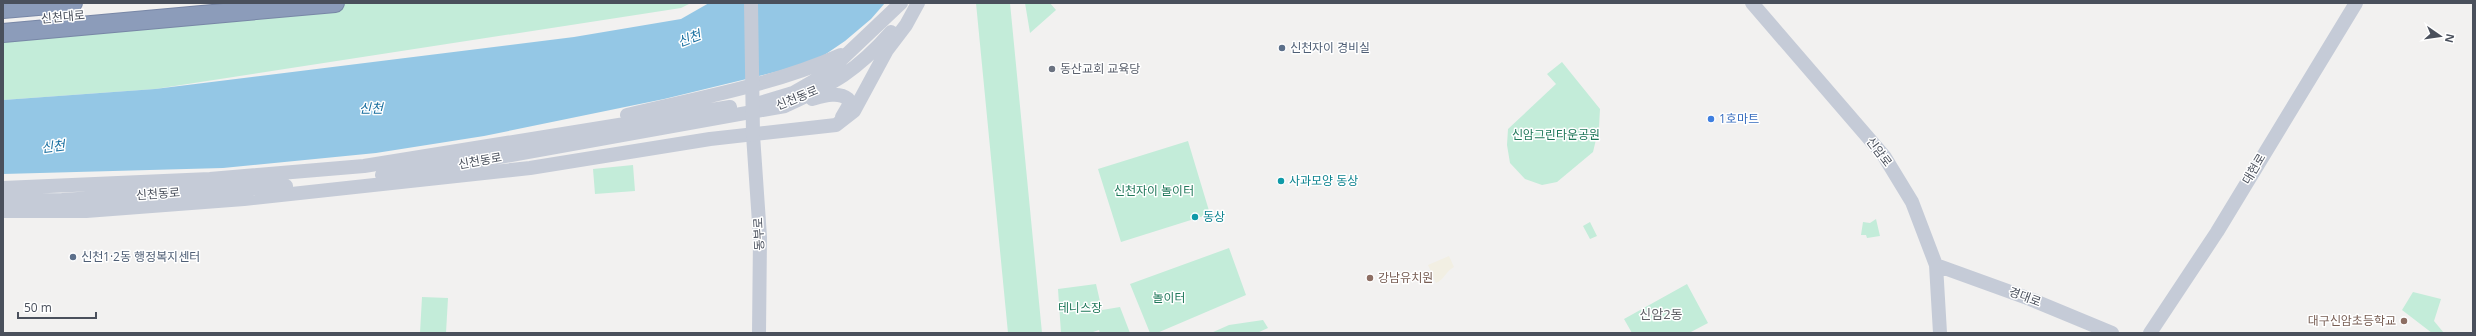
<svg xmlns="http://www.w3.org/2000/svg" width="2476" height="336" viewBox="0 0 2476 336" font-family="'Open Sans','Noto Sans KR',sans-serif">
  <rect width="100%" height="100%" fill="#f2f1f0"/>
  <path fill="#c3ecd9" d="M351,3H691L681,8L155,89L3,100V37Z
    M976,3H1010L1042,333H1008Z
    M1025,3H1050L1056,10L1030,33Z
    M1562,62L1600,109L1599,127L1593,152L1557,182L1542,185L1525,179L1510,163L1507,145L1508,129L1556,84L1547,74Z
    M1188,141L1210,214L1121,242L1098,169Z
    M633,165L635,191L595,194L593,169Z
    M1876,219L1880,236L1867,238L1866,235H1861L1863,222L1870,223Z
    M1590,222L1597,236L1590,239L1583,226Z
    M1229,248L1246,295L1157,333H1150L1130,284Z
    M1096,284L1102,310L1120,307L1130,333H1100L1099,330L1090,333H1061L1058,289Z
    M1687,284L1708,323L1689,333H1632L1624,319Z
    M2413,292L2441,299L2434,321L2444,333H2432L2402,310Z
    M422,297L448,298L446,333H420Z
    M1263,320L1268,328L1257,333H1211L1229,325Z"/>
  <path fill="#f2efe3" d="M1449,256L1454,267C1446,271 1444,280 1436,283L1428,265Z"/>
  <path fill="#94c7e5" d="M709,3H885L871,19L845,41L820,58L779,71L664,99L484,136L376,153L223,168L3,174V100L155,89L574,37L681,19Z"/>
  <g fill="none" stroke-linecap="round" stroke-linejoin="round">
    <defs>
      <path id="highway" d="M3,9L73,3
        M3,33L335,3"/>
    </defs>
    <use href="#highway" stroke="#7887a6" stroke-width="20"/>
    <path stroke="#c5cbd7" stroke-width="14" d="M1752,3L1884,156L1912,202L1936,265L1940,333
      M812,99C823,96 839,91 848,99L849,105L842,117
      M760,103L793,93L826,74L901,3
      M627,115C699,98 773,85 841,55
      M753,135L760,237L759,333
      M382,175L444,167L785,106C833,83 855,73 891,32
      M3,188L210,179L364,166L730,107
      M3,201L62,200L286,186
      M3,211H86L244,199L530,168L710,139L836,125L854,111L887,50L906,25L918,3
      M1936,265L2030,299L2112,333
      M2150,333L2217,232L2356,3"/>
    <use href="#highway" stroke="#8c9cba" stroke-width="18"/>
    <path stroke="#c5cbd7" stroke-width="14" d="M751,3L753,135"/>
  </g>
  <g fill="#5c6f8a" stroke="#fff" stroke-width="1.5">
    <circle cx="1282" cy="48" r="4"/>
    <circle cx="73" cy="257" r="4"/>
  </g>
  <circle fill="#6b7280" stroke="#fff" stroke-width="1.5" cx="1052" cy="69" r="4"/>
  <circle fill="#3f7fe0" stroke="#fff" stroke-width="1.5" cx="1711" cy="119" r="4"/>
  <g fill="#0f9aa8" stroke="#fff" stroke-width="1.5">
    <circle cx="1281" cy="181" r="4"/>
    <circle cx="1195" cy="217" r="4"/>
  </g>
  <g fill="#8d6e63" stroke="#fff" stroke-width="1.5">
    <circle cx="1370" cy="278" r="4"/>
    <circle cx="2404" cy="321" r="4"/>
  </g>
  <g text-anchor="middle" stroke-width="3" stroke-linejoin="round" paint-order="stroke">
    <g font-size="12" fill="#4a505c" stroke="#fff">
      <text transform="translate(63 17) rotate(-5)" y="4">신천대로</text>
      <text transform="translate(797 98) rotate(-22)" y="4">신천동로</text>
      <text transform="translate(1879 152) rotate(53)" y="4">신암로</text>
      <text transform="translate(480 161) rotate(-10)" y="4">신천동로</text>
      <text transform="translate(2254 169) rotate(-59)" y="4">대현로</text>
      <text transform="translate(158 194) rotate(-4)" y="4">신천동로</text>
      <text transform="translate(759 234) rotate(-93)" y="4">동부로</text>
      <text transform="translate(2025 297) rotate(20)" y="4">경대로</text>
    </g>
    <g font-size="12" fill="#4e5e75" stroke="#fff" text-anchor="start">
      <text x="1290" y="52">신천자이 경비실</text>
      <text x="81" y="261">신천1·2동 행정복지센터</text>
    </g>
    <g font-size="12" fill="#5b616d" stroke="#fff" text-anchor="start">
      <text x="1060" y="73">동산교회 교육당</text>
    </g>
    <g font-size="12" fill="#366cbe" stroke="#fff" text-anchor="start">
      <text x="1719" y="123">1호마트</text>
    </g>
    <g font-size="12" fill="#20785a" stroke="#fff">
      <text x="1556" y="139">신암그린타운공원</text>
      <text x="1154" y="195">신천자이 놀이터</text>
      <text x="1169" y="302">놀이터</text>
      <text x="1080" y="312">테니스장</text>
    </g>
    <g font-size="12" fill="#0d838f" stroke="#fff" text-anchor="start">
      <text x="1289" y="185">사과모양 동상</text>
      <text x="1203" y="221">동상</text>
    </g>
    <g font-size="12" fill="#785e54" stroke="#fff" text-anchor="start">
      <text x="1378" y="282">강남유치원</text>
      <text x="2396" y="325" text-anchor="end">대구신암초등학교</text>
    </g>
    <g font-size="13" font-style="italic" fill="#196fa0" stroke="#fff">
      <text transform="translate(689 38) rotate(-21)" y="5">신천</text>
      <text x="371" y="113">신천</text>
      <text transform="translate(53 146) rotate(-7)" y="5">신천</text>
    </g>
    <g font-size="13" fill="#5d5f64" stroke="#fff">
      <text x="1661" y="319">신암2동</text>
    </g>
  </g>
  <rect width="2476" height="336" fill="none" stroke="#4a505c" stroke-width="8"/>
  <g transform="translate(2440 36) rotate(103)" stroke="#ffffff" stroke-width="3" paint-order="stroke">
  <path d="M0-3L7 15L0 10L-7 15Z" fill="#4a505c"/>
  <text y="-6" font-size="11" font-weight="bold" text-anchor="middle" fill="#4a505c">N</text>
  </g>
  <path d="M18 312v6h78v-6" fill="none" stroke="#4a505c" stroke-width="2"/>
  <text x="24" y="312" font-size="12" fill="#4a505c" stroke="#ffffff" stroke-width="3" paint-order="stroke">50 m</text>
</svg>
